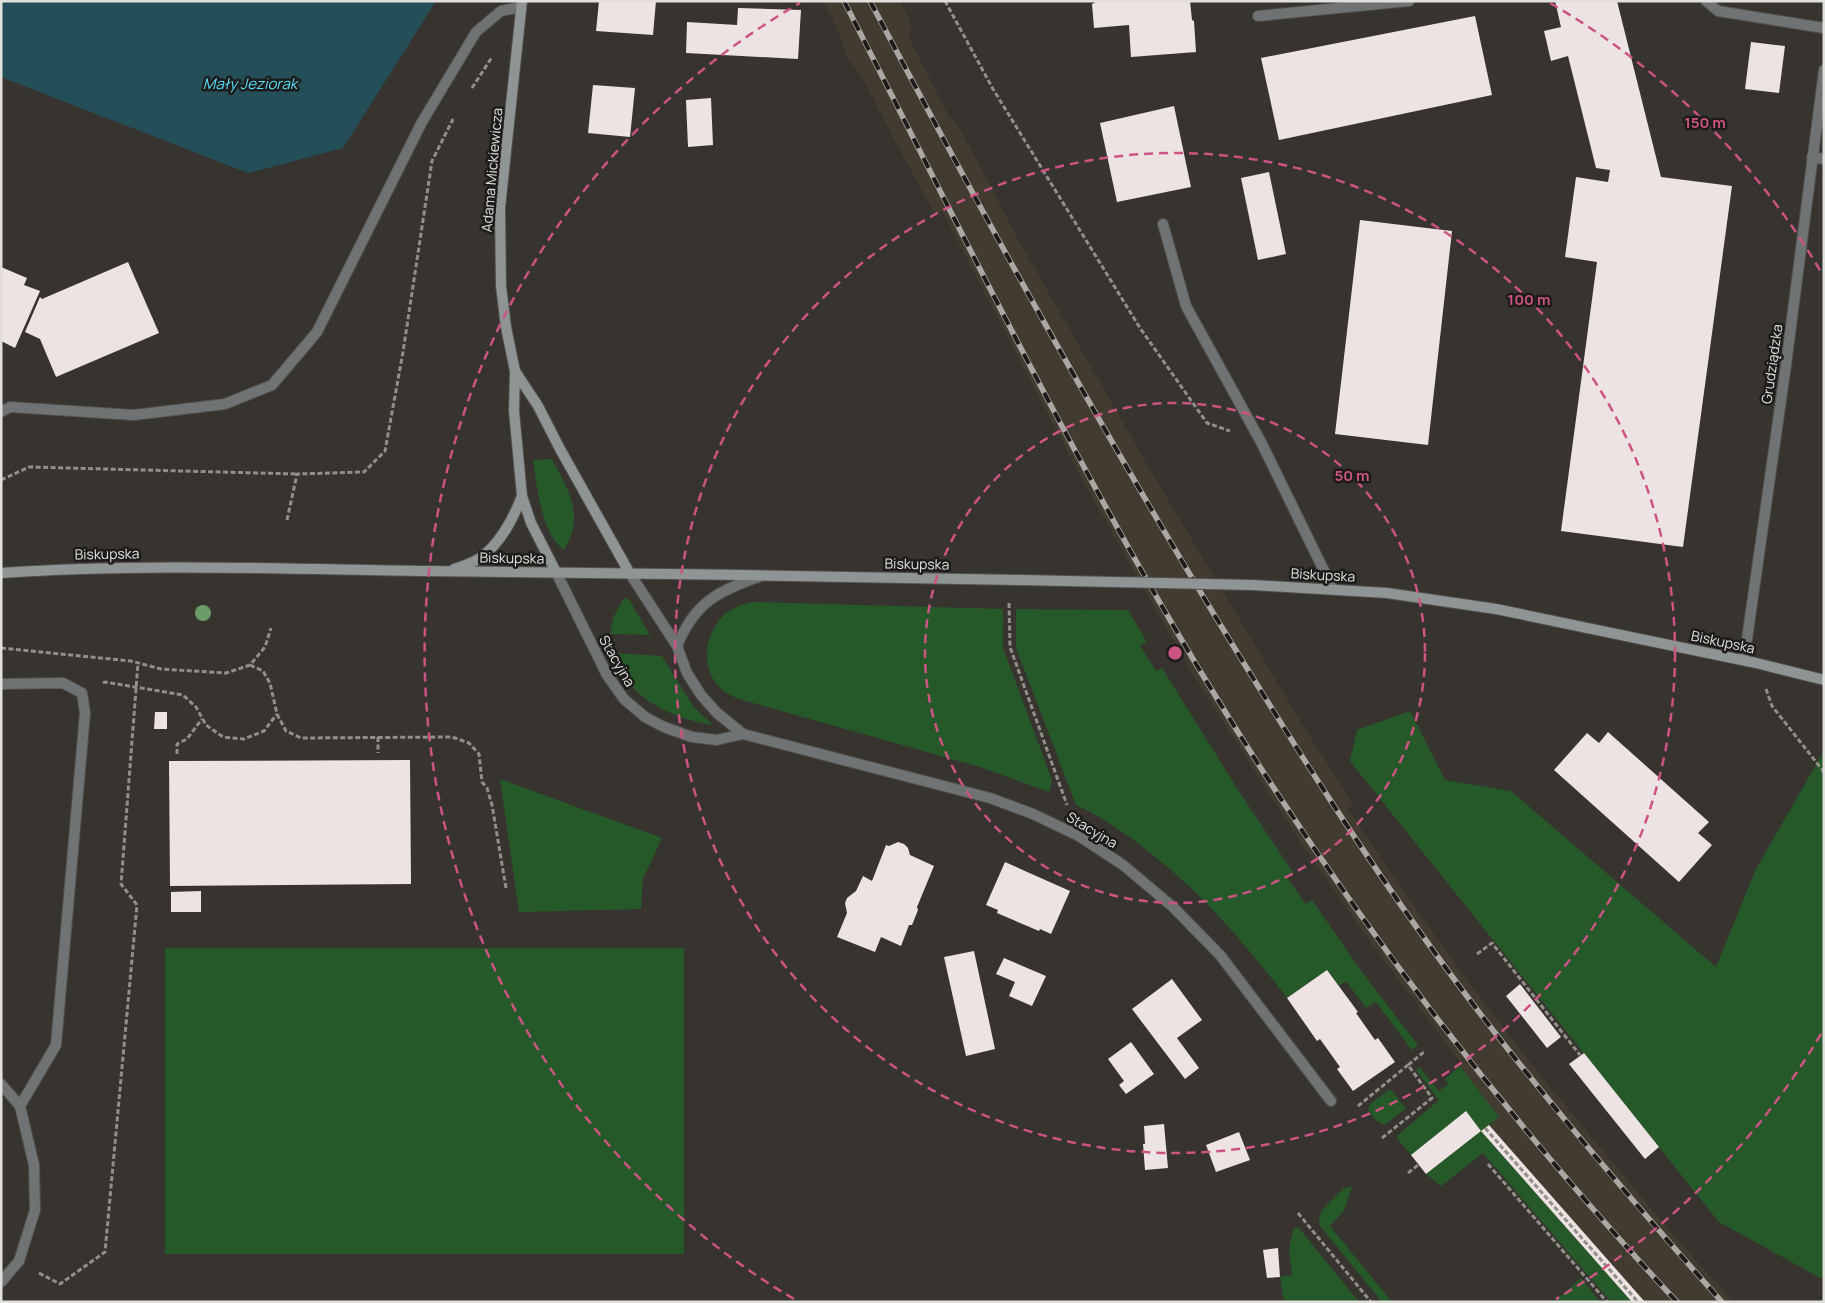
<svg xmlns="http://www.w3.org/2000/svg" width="1825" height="1303" viewBox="0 0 1825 1303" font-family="Manrope,sans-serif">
  <rect width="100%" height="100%" fill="#37342f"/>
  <path fill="#423c30" d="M823,1H900L911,23L910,40L949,116L958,125L1019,241L1139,451L1302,724L1353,804L1347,808L1409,899L1472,987L1540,1075L1669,1230L1734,1302H1645L1489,1125L1498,1117L1460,1066L1462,1064L1369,940L1303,846L1192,673L1083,481L942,211L935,214L898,147L861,75L849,60L833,19Z"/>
  <path fill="#265929" d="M552,459C569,492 585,514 564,550C541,534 537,485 533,460Z
    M624,598H626L630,601L650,635L610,634L613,618Z
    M753,602L1003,609V648L1052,780L1049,792L980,767L746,701C740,699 733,697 728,694C699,676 702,636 725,614C733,607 743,604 753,602Z
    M1016,609L1128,610L1147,642L1140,646L1156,671L1162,668L1238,790L1294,874L1287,878L1306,904L1312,900L1362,972L1418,1045L1412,1050L1376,1002L1366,1008L1346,981L1339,986L1327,970L1287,998C1240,937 1195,885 1132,839C1114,826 1096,814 1076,805L1016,648Z
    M614,653L662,656L693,706L713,725C670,718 626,698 614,653Z
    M1410,711L1445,780L1511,791L1716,967L1756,869L1824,751V1280L1719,1222L1350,761L1357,730Z
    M500,779L662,838L643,879L641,909L519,912Z
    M165,948H684V1254H165Z
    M1460,1066L1499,1117L1481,1131L1632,1302H1611L1483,1153L1441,1186L1426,1174L1481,1131L1466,1112L1411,1155L1397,1138L1399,1134L1439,1100L1416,1070L1419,1067L1439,1091L1448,1084L1445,1079Z
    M1390,1089L1406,1108L1386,1124C1378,1126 1373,1116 1368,1110L1370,1104Z
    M1352,1187L1344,1211L1330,1226L1392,1302H1382L1320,1226L1319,1217L1322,1210L1344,1188Z
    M1298,1227L1359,1302H1284L1280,1277L1292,1275L1289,1248L1293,1230Z
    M1581,1278L1600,1302H1554Z"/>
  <path fill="#244f59" d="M1,1H436L343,148L248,173L1,77Z"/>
  <path fill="#ece3e2" d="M599,1H656L653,35L596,31Z
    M1098,1H1190L1192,20L1194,21L1196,52L1131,57L1129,25L1094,28L1092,4Z
    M1555,1H1617L1661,177L1732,186L1683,547L1561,531L1597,262L1565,257L1576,177L1608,182L1610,170L1596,168L1568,56L1551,61L1544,31L1561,27Z
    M738,8L801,10L798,59L686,53L687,22L737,25Z
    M1475,16L1492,95L1279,140L1261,58Z
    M1751,42L1785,46L1779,93L1745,89Z
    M593,85L635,88L630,137L588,133Z
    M711,98L713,145L688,147L686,100Z
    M1174,106L1191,187L1117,202L1100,123Z
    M1269,172L1286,254L1258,260L1241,178Z
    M1360,220L1452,231L1428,445L1335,434Z
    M128,262L159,333L56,377L40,339L25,332L40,297L42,299Z
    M1,267L27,278L24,285L40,291L15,348L1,341Z
    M155,712H167V729H154Z
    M1608,732L1709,822L1698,833L1712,845L1679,882L1554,770L1587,733L1599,743Z
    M410,760L411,884L170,886L169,761Z
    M898,842L904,844L908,848L910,855L934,866L917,907L918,910L912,925H909L901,946L881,937L875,952L837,937L847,913L845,903L847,898L856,891L863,876L872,881L886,845L889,846Z
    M1005,862L1070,891L1051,934L1040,929L1039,931L997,913L998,910L986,905Z
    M201,891V912H171V892Z
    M974,951L995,1049L966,1056L944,957Z
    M1004,958L1046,976L1032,1006L1009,996L1015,982L996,974Z
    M1327,970L1358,1012L1356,1013L1375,1040L1378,1038L1395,1062L1353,1091L1337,1069L1340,1067L1320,1039L1317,1041L1287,998Z
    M1172,979L1202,1020L1177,1038L1199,1068L1185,1079L1132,1009Z
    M1520,984L1561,1037L1547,1048L1506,996Z
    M1131,1042L1154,1074L1126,1094L1119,1085L1124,1081L1108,1059Z
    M1584,1053L1659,1147L1645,1159L1569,1064Z
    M1466,1111L1481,1131L1426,1174L1411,1155Z
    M1164,1124L1168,1168L1145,1170L1143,1144H1145L1144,1126Z
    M1489,1125L1645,1302H1632L1481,1131Z
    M1239,1132L1250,1160L1216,1172L1206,1145Z
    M1278,1248L1280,1277L1267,1278L1263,1250Z"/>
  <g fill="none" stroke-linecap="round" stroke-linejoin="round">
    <defs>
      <path id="lane" d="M1706,1L1718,11L1824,28
        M1258,16L1409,1
        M1812,157L1824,159
        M1163,224L1186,306L1261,442L1333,589
        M1,412L10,407L134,415L225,404L272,385L317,332L422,122L476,32L501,11L521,7
        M1,684L63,683L82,693L85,713L56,1045L20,1106
        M1,1084L20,1106L34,1165L35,1210L19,1261L1,1282"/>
      <path id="street" d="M556,572L607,675L624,699L645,717L664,727L692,737L717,740L743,734
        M629,572L677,646L687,673L701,695L717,713L743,734L990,798L1033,814L1079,836L1123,865L1173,907L1220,955L1331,1101
        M677,646C695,602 718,591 761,576
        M1744,660L1786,365L1824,70"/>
      <path id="secondary" d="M522,1L500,208L501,286L506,327L515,371L514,411L522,496L531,523L556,572
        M515,371L538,406L560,449L629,572
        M454,569C462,566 473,563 480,558C501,543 513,519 522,496
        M1,573C143,563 285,569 426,571C624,573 823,576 1021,580
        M1253,585L1387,593L1496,609L1756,663L1824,680"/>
    </defs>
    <use href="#lane" stroke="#52504b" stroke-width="12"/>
    <use href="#street" stroke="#52504b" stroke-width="12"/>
    <use href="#secondary" stroke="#52504b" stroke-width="12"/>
    <path stroke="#928f8b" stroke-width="3" stroke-dasharray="5 2.5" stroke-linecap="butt" d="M945,1L993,89L1140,328L1207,423L1230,431
      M472,88L492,57
      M1,480L29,467L297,474
      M287,520L297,474L364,472L385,451L403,352L432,161L453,119
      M1009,603L1010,647L1067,805
      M1,648L131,661L161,669L226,673L250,665L265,647L271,628
      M250,665L263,671L270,683L277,714L286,731L301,738L452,737L469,743L479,754L482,782L487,788L492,805L506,888
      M103,683L105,682L183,695L196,707L206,725L223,737L244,739L264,731L277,714
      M1766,689L1772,706L1824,772
      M378,737V753
      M177,754V744L187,739L202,719
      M1477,954L1492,943L1580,1055
      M1358,1106L1408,1065
      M1485,1128L1638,1302
      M1382,1138L1432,1098L1408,1065L1424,1052
      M1488,1164L1607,1302
      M1408,1173L1418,1165
      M1298,1213L1371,1302
      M39,1273L60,1284L105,1252L137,905L121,884L138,663"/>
    <use href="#lane" stroke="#6f7373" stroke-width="10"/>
    <use href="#street" stroke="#6f7373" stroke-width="10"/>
    <use href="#secondary" stroke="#8f9595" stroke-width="10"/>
    <defs>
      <path id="rail" d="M844,1C958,225 1069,453 1199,669C1336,896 1496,1108 1677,1302
        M870,1C980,210 1093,415 1215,616C1294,746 1375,874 1466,995C1546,1101 1633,1202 1722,1302"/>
    </defs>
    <use href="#rail" stroke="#aaa7a4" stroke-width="5.5"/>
    <use href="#rail" stroke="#1e1c1a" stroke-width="4" stroke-dasharray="11" stroke-linecap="butt"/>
    <defs>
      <path id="secondary-bridge" d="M1021,580L1253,585"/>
    </defs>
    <use href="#secondary-bridge" stroke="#52504b" stroke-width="12" stroke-linecap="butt"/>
    <use href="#secondary-bridge" stroke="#8f9595" stroke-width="10"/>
  </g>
  <circle fill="#6a9c67" cx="203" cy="613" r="8"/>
  <g fill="none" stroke="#cc5482" stroke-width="2.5" stroke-dasharray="9 6">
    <circle cx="1175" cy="653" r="250"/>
    <circle cx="1175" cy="653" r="500"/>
    <path d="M1821 1034A750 750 0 0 1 1556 1299M794 1299A750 750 0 0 1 800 3M1550 3A750 750 0 0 1 1821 272"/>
  </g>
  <g text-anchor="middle" stroke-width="5" stroke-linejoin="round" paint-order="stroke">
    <g font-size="14" fill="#e2e0dd" stroke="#1e1c1a">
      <text transform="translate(492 170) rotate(-85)" y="5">Adama Mickiewicza</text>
      <text transform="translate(1772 364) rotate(-82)" y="5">Grudziądzka</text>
      <text transform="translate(107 554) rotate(-1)" y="5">Biskupska</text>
      <text transform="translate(512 558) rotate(1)" y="5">Biskupska</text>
      <text transform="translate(917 564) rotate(1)" y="5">Biskupska</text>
      <text transform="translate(1323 575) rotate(3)" y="5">Biskupska</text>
      <text transform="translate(1723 642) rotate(12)" y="5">Biskupska</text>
      <text transform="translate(617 661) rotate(60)" y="5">Stacyjna</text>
      <text transform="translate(1092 830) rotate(31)" y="5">Stacyjna</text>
    </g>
    <g font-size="15" font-style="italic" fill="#54defb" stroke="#1e1c1a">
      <text x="250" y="89">Mały Jeziorak</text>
    </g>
  </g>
  <circle cx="1175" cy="653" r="8" fill="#cc5482" stroke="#1e1c1a" stroke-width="2.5"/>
  <g font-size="15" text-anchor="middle" font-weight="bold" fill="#cc5482" stroke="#1e1c1a" stroke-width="5" stroke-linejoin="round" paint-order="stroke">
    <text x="1705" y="128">150 m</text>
    <text x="1529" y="305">100 m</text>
    <text x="1352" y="481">50 m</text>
  </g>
  <rect width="1825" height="1303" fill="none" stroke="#e2e0dd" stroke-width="5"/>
</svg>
